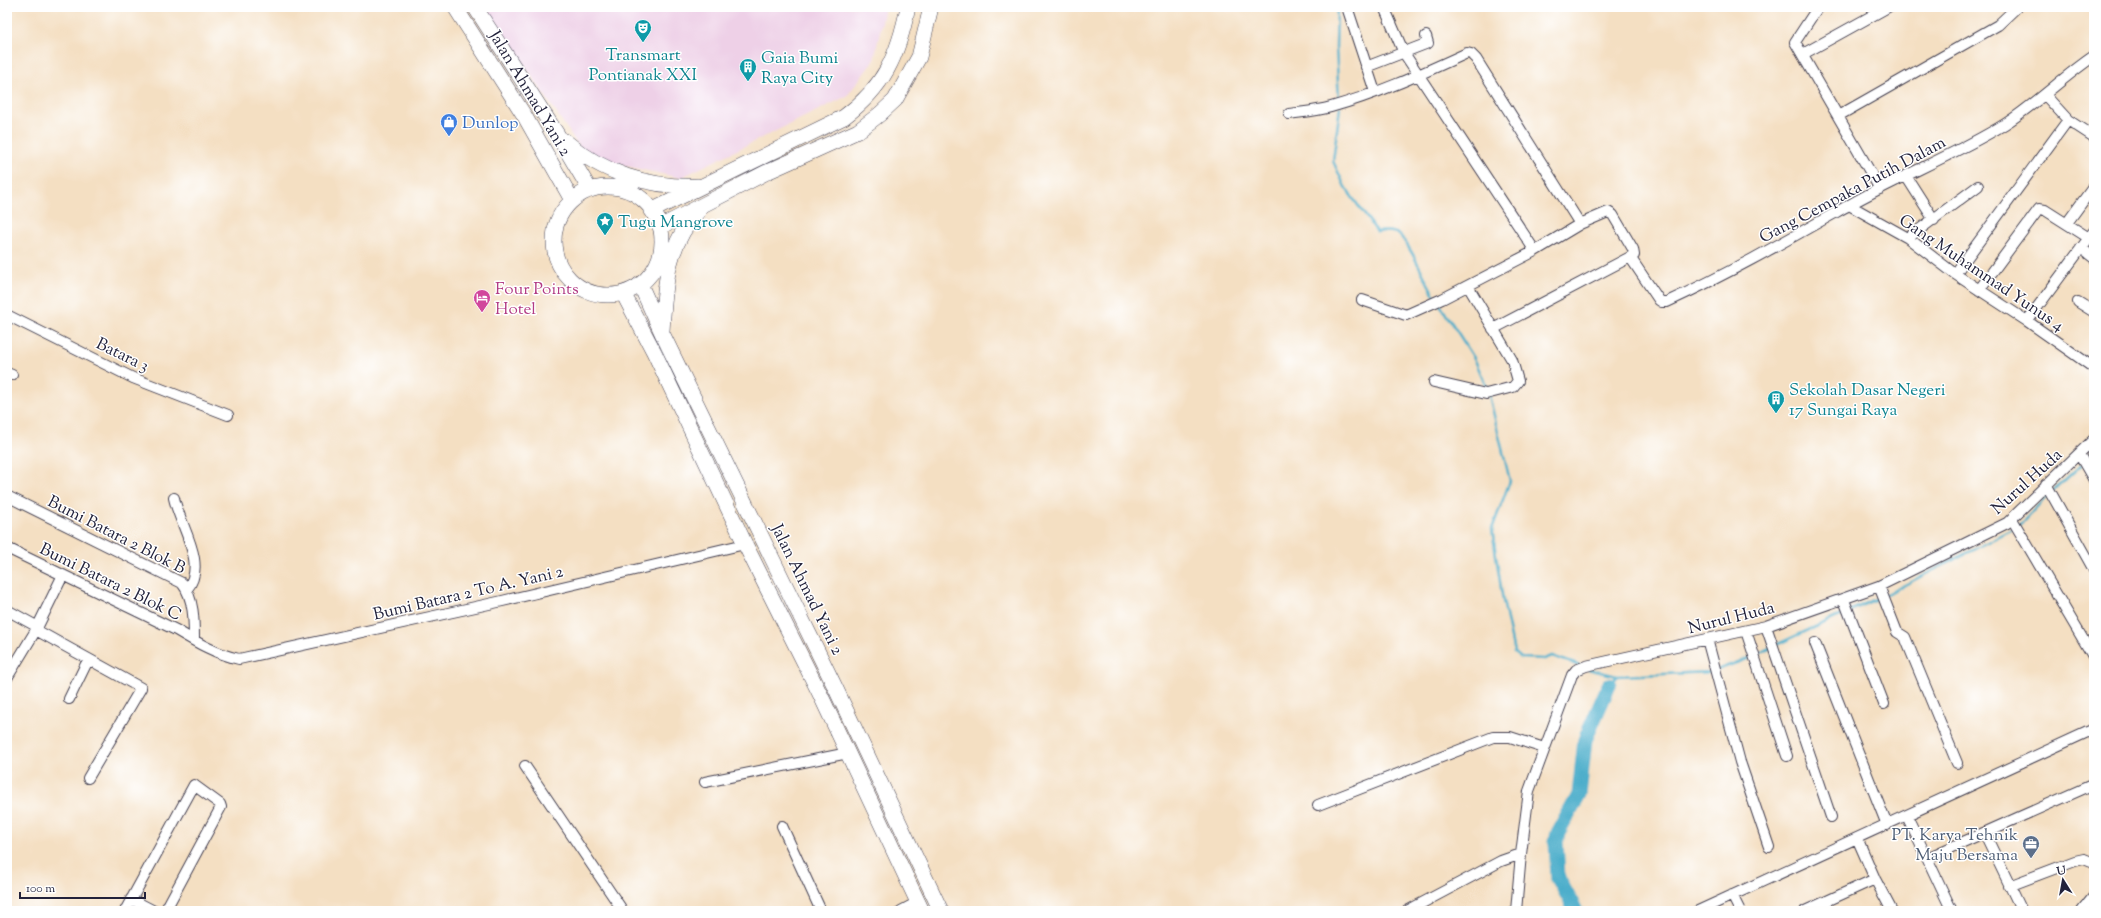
<svg xmlns="http://www.w3.org/2000/svg" width="2101" height="918" viewBox="0 0 2101 918" font-family="'Sorts Mill Goudy',serif">
  <rect width="100%" height="100%" fill="#fff"/>
  <filter id="ink" filterUnits="userSpaceOnUse"><feTurbulence type="fractalNoise" baseFrequency=".025" numOctaves="2"/><feDisplacementMap in="SourceGraphic" scale="8" xChannelSelector="R" yChannelSelector="G"/><feConvolveMatrix kernelMatrix="1 2 1 2 8 2 1 2 1" color-interpolation-filters="sRGB"/></filter>
  <filter id="wash" filterUnits="userSpaceOnUse"><feTurbulence type="fractalNoise" baseFrequency=".012" numOctaves="4" result="noise"/><feDisplacementMap in="SourceGraphic" scale="16" xChannelSelector="R" yChannelSelector="G"/><feGaussianBlur stdDeviation="0.9" result="paint"/><feColorMatrix in="noise" values="0 0 0 0 0 0 0 0 0 0 0 0 0 0 0 0 0 1.4 0 .05"/><feComposite in="paint" operator="in"/></filter>
  <g filter="url(#wash)">
    <rect width="100%" height="100%" fill="#f4dfc2"/>
    <path fill="#eed0e7" d="M486,7H885L874,60L847,96L680,178L603,161L582,151Z"/>
    <g fill="none" stroke-linecap="round" stroke-linejoin="round">
      <path stroke="#4badca" stroke-width="2.5" d="M1337,7L1336,47L1339,102
        M1340,107L1333,161L1345,187L1377,232C1383,231 1393,231 1398,234C1410,243 1427,284 1436,298
        M1439,303L1474,358L1488,390
        M1489,395L1510,481L1492,529L1503,601L1514,652L1521,658L1545,659L1552,656L1580,666
        M2085,461L2094,452
        M2053,491L2082,464
        M2020,525L2049,494
        M1885,595L2014,529
        M1850,611L1880,597
        M1776,645L1846,613
        M1756,655L1771,647
        M1588,669L1617,676
        M1717,670L1752,657
        M1609,685L1617,676L1712,672"/>
      <path stroke="#4badca" stroke-width="15" d="M1576,911L1558,878L1556,841L1558,833L1579,795L1585,740L1609,685"/>
    </g>
  </g>
  <g filter="url(#ink)">
    <g fill="none" stroke-linecap="round" stroke-linejoin="round">
      <defs>
        <path id="minor" d="M1347,7L1375,92
          M1384,7L1404,53L1535,251
          M1818,7L1795,42L1880,189
          M1803,54L1888,7
          M1366,67L1428,43L1426,36
          M2045,95L2068,120L2094,137
          M1289,114C1303,112 1317,111 1331,107C1378,94 1423,73 1467,53L1471,54L1476,59L1580,224
          M1838,116L1998,25L2017,7
          M1906,176L1934,220
          M1849,205L1908,238L1955,274L2027,321L2094,368
          M2067,223L2094,186
          M1908,238L1978,186
          M2081,248L2094,258
          M1630,257L1659,300L1662,302H1667C1730,273 1789,239 1849,205C1900,176 1955,155 2005,124C2036,104 2063,77 2094,56
          M1955,274L2068,120
          M1979,290L2039,209L2045,210L2089,238
          M1362,300L1406,315L1442,299L1535,251L1580,224L1608,212L1613,215L1633,249L1634,255L1493,329
          M2078,302L2094,312
          M7,315L133,378L228,415
          M2027,321L2094,231
          M7,373L12,375
          M1434,382L1486,394L1513,387L1518,381L1512,360L1468,286
          M2079,454L2094,480
          M2046,484L2094,570
          M7,496L182,583C194,598 194,621 194,640
          M174,498C180,526 208,564 187,589
          M2012,519L2094,658
          M7,548L176,630C196,642 216,654 239,659L498,602L745,544
          M1879,586L1897,632L1905,637L1957,763
          M1844,600L1884,704
          M7,610L38,627
          M1766,626L1831,817
          M36,630L141,688L88,778
          M1746,631L1787,756
          M1707,639L1740,762L1769,847
          M1815,643L1887,825
          M7,678L36,630L63,575
          M69,699L88,660
          M525,766L623,911
          M705,782L848,753
          M1318,805L1493,737H1510L1544,748
          M1907,816L1927,858L2094,784
          M782,826L821,911
          M1985,834L2022,911
          M1857,838L1875,879L1892,911
          M1927,858L1952,911
          M2009,886L2075,861L2084,859L2094,863
          M1732,895L1740,911
          M131,899L154,911
          M125,911L194,785L220,804L221,807L165,911
          M901,911L918,902
          M1407,911L1501,861L1521,854
          M1516,911L1521,854L1529,791L1572,675L1576,670L1586,666L1766,626L1879,586L2007,523L2094,439
          M1698,911L2094,729
          M1805,911L1875,879
          M2082,911L2094,896"/>
        <path id="highway" d="M455,7L524,115L572,200
          M475,7L557,134L590,190
          M565,141C602,173 650,188 698,186
          M554 241a54 54 0 1 1 108 0a54 54 0 1 1-108 0Z
          M651,211L844,117C884,87 898,56 908,7
          M660,227L767,172L858,131L880,114L895,100L919,57L931,7
          M640,284L662,333L835,687L941,911
          M623,293L654,352L745,544L820,694L922,911
          M662,331C665,284 666,245 700,209"/>
      </defs>
      <use href="#minor" stroke="#423e4f" stroke-width="12"/>
      <use href="#highway" stroke="#423e4f" stroke-width="16"/>
      <use href="#minor" stroke="#fff" stroke-width="10"/>
      <use href="#highway" stroke="#fff" stroke-width="15"/>
    </g>
  </g>
  <defs>
    <symbol id="theatre-pin" viewBox="-11 -11 22 30"><path d="M0 17L-7.5 6A9.5 9.5 0 1 1 7.5 6Z" fill="#0f9aa8" stroke="#fff"/><path d="M-5-5.5Q0-4 5-5.5V0Q5 5 0 6Q-5 5-5 0ZM-3.3-2.5H-1v1.5H-3.3ZM1-2.5H3.3v1.5H1ZM-2.8 1Q0 5.5 2.8 1Z" fill="#fff"/></symbol>
    <symbol id="building-pin" viewBox="-11 -11 22 30"><path d="M0 17L-7.5 6A9.5 9.5 0 1 1 7.5 6Z" fill="#0f9aa8" stroke="#fff"/><path d="M-4-6H4V6H1V3H-1V6H-4ZM-2.5-4.3h1.7v1.8h-1.7ZM.8-4.3h1.7v1.8H.8ZM-2.5-1h1.7V.8h-1.7ZM.8-1h1.7V.8H.8Z" fill="#fff"/></symbol>
    <symbol id="shop-pin" viewBox="-11 -11 22 30"><path d="M0 17L-7.5 6A9.5 9.5 0 1 1 7.5 6Z" fill="#3f7fe0" stroke="#fff"/><path d="M-5-2.5h2.3a2.7 3.5 0 0 1 5.4 0H5L5.5 6h-11ZM-1.5-2.5h3a1.5 2.3 0 0 0-3 0Z" fill="#fff"/></symbol>
    <symbol id="sight-pin" viewBox="-11 -11 22 30"><path d="M0 17L-7.5 6A9.5 9.5 0 1 1 7.5 6Z" fill="#0f9aa8" stroke="#fff"/><path d="M0-6L1.8-2.2L6-1.7L2.9 1.2L3.7 5.4L0 3.3L-3.7 5.4L-2.9 1.2L-6-1.7L-1.8-2.2Z" fill="#fff"/></symbol>
    <symbol id="hotel-pin" viewBox="-11 -11 22 30"><path d="M0 17L-7.5 6A9.5 9.5 0 1 1 7.5 6Z" fill="#d1479c" stroke="#fff"/><path d="M-6-4.5h1.5V1H6V5H4.5V3h-9V5H-6ZM-4 0a1.8 1.8 0 1 1 3.6 0ZM.5 0V-2.5h3Q6-2.5 6 0Z" fill="#fff"/></symbol>
    <symbol id="office-pin" viewBox="-11 -11 22 30"><path d="M0 17L-7.5 6A9.5 9.5 0 1 1 7.5 6Z" fill="#5c6f8a" stroke="#fff"/><path d="M-6-3h4V-5.5h4V-3h4V5H-6ZM-1-4.5V-3h2v-1.5ZM-6 0V1H6V0Z" fill="#fff"/></symbol>
  </defs>
  <g fill-rule="evenodd">
    <use href="#theatre-pin" x="633" y="18" width="20" height="27"/>
    <use href="#building-pin" x="738" y="57" width="20" height="27"/>
    <use href="#shop-pin" x="439" y="112" width="20" height="27"/>
    <use href="#sight-pin" x="595" y="211" width="20" height="27"/>
    <use href="#hotel-pin" x="472" y="288" width="20" height="27"/>
    <use href="#building-pin" x="1766" y="389" width="20" height="27"/>
    <use href="#office-pin" x="2021" y="834" width="20" height="27"/>
  </g>
  <g text-anchor="middle" stroke-width="3" stroke-linejoin="round" paint-order="stroke">
    <g font-size="17" fill="#0d838f" stroke="#fff" text-anchor="start">
      <text x="643" y="60" text-anchor="middle">Transmart<tspan x="643" dy="20">Pontianak XXI</tspan></text>
      <text x="761" y="63">Gaia Bumi<tspan x="761" dy="20">Raya City</tspan></text>
      <text x="618" y="227">Tugu Mangrove</text>
      <text x="1789" y="395">Sekolah Dasar Negeri<tspan x="1789" dy="20">17 Sungai Raya</tspan></text>
    </g>
    <g font-size="17" fill="#22223b" stroke="#fff">
      <text transform="translate(531 93) rotate(59)" y="6">Jalan Ahmad Yani 2</text>
      <text transform="translate(1852 189) rotate(-28)" y="6">Gang Cempaka Putih Dalam</text>
      <text transform="translate(1982 272) rotate(34)" y="6">Gang Muhammad Yunus 4</text>
      <text transform="translate(123 354) rotate(26)" y="6">Batara 3</text>
      <text transform="translate(2026 481) rotate(-42)" y="6">Nurul Huda</text>
      <text transform="translate(117 534) rotate(27)" y="6">Bumi Batara 2 Blok B</text>
      <text transform="translate(111 581) rotate(26)" y="6">Bumi Batara 2 Blok C</text>
      <text transform="translate(808 589) rotate(64)" y="6">Jalan Ahmad Yani 2</text>
      <text transform="translate(468 592) rotate(-13)" y="6">Bumi Batara 2 To A. Yani 2</text>
      <text transform="translate(1731 617) rotate(-14)" y="6">Nurul Huda</text>
    </g>
    <g font-size="17" fill="#366cbe" stroke="#fff" text-anchor="start">
      <text x="462" y="128">Dunlop</text>
    </g>
    <g font-size="17" fill="#b23c85" stroke="#fff" text-anchor="start">
      <text x="495" y="294">Four Points<tspan x="495" dy="20">Hotel</tspan></text>
    </g>
    <g font-size="17" fill="#4e5e75" stroke="#fff" text-anchor="end">
      <text x="2018" y="840">PT. Karya Tehnik<tspan x="2018" dy="20">Maju Bersama</tspan></text>
    </g>
  </g>
  <rect width="2101" height="918" fill="none" stroke="#fff" stroke-width="24"/>
  <g transform="translate(2063 880) rotate(349)" stroke="#ffffff" stroke-width="3" paint-order="stroke">
  <path d="M0-3L7 15L0 10L-7 15Z" fill="#22223b"/>
  <text y="-6" font-size="11" font-weight="bold" text-anchor="middle" fill="#22223b">U</text>
  </g>
  <path d="M20 892v6h125v-6" fill="none" stroke="#22223b" stroke-width="2"/>
  <text x="26" y="892" font-size="12" fill="#22223b" stroke="#ffffff" stroke-width="3" paint-order="stroke">100 m</text>
</svg>
